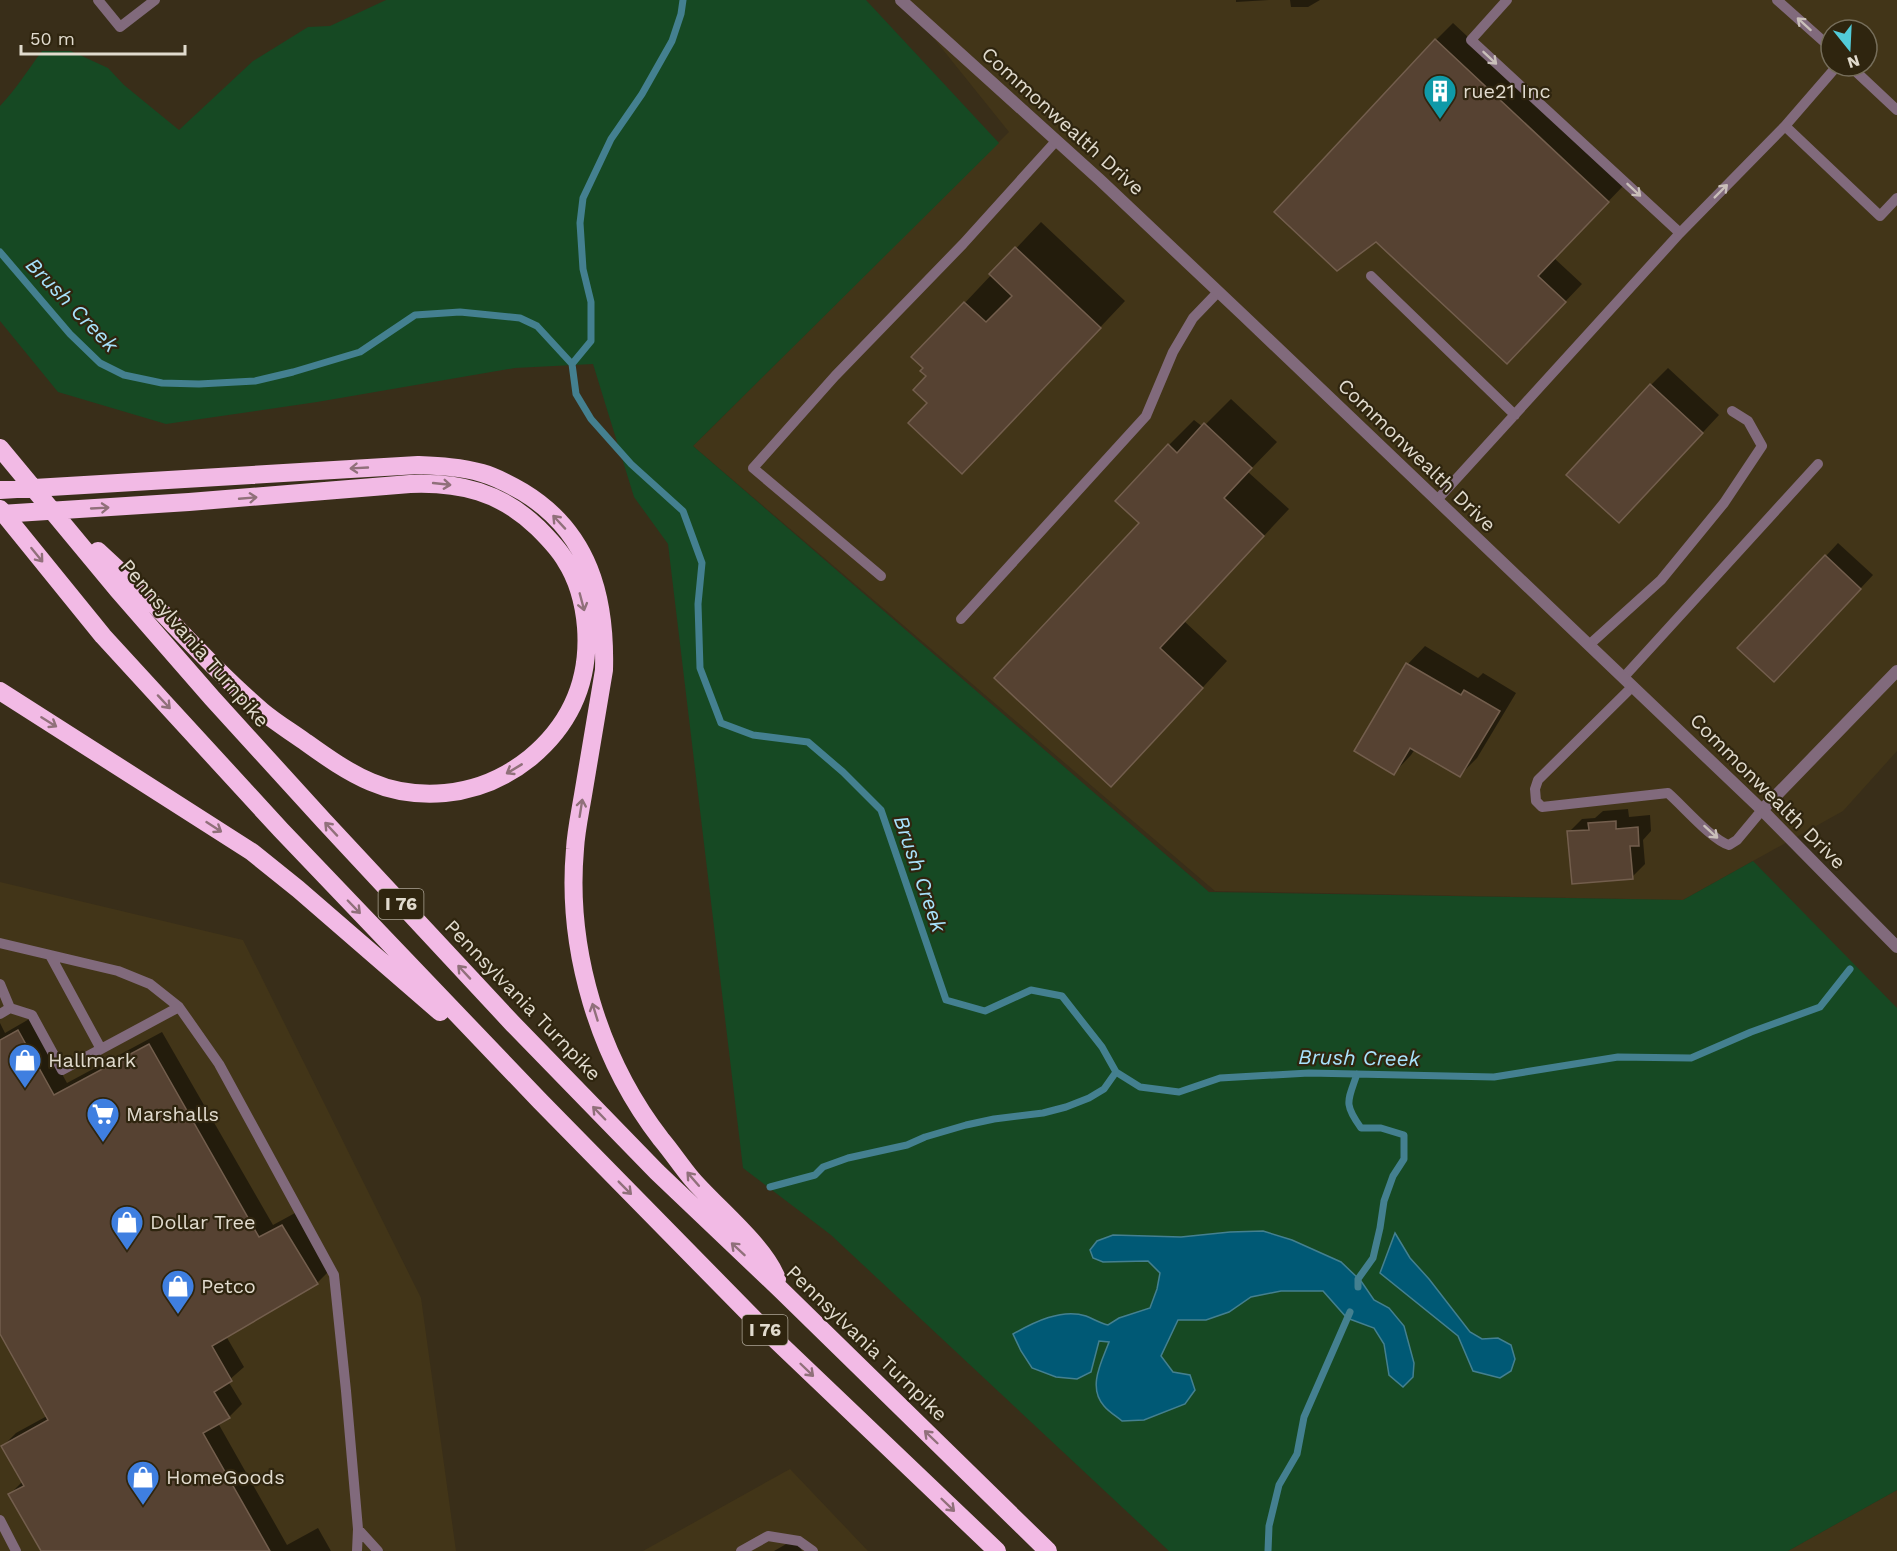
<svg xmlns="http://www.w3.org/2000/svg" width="1897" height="1551" viewBox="0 0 1897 1551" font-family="'Work Sans',sans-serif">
  <rect width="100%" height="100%" fill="#392e19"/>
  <path fill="#423518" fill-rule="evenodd" d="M903,0H1897V751L1843,811L1683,900L1215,891L693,446L1009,132ZM1831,30H1867V66H1831Z
    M0,882L243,940L421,1298L456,1551H0Z
    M790,1469L868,1551H643Z
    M1897,1490V1551H1788Z"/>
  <path fill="#164923" d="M386,0H866L999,143L693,446L1209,892L1683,900L1753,861L1897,1008V1490L1788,1551H1169L831,1235L743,1168L668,544L634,497L593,364L515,368L317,402L166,424L58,392L0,321V106C16,89 28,70 42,51H71L108,68L124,85L179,130L253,61L308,27L330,26Z"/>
  <path fill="#005975" stroke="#448090" stroke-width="1.5" d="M1263,1231L1292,1240L1341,1262L1361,1281L1374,1300L1389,1308L1404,1326L1414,1363L1413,1377L1403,1387L1389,1375L1384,1344L1374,1328L1347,1318L1323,1291H1281L1251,1297L1229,1312L1206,1320H1178L1161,1356L1173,1372L1190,1375L1195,1390L1185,1404L1144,1420L1122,1421C1116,1416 1109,1412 1104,1406C1087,1387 1102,1361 1109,1342L1099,1341L1091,1372L1077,1379L1056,1377L1032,1368L1021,1351L1013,1334C1034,1322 1062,1308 1086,1316C1094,1319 1099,1323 1108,1325L1119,1318L1150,1308L1157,1289L1160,1273L1148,1261L1103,1262L1093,1258L1090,1250L1097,1241L1113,1235L1181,1237L1230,1232Z
    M1395,1233L1410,1258L1429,1279L1470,1332L1482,1339L1498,1338L1511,1345L1515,1359L1511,1371L1500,1378L1473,1371L1458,1336L1380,1273Z"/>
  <path fill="#0007" d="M1236,0H1269L1236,2Z
    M1290,0H1320L1308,7H1291Z
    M1453,23L1625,184L1554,258L1582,284L1524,345L1377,241L1436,40Z
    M1041,222L1125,301L987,447L929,403L928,376L925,368L914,357Z
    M1668,368L1719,415L1636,504L1651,385Z
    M1231,399L1277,442L1248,472L1289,509L1184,621L1227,661L1137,759L1141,523L1169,445L1194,420L1203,427Z
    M1838,543L1873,575L1786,668L1826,556Z
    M1425,646L1478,678L1483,673L1516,693L1477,758L1460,775L1415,749L1411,755L1394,773L1356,750L1408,664Z
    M1628,809L1629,817L1650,815L1651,831L1643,840L1645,864L1632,877L1569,832L1582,819L1595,818L1603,811Z
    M31,1018L67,1083L162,1032L273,1225L295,1213L330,1270L317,1283L226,1336L244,1367L228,1381L242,1404L229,1417L218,1423L287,1545L318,1528L331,1551H43L10,1494L23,1481L3,1446L16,1433L47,1416L0,1331V1023L5,1033Z
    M795,1539L802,1551H774Z"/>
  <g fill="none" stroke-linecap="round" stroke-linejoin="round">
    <path stroke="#448090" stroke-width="7" d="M0,252L70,334L100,363L124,375L162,383L199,384L255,381L293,372L360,352L415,315L460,312L520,318L537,326L572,364L576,394L591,419L631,464L683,511L702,563L698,604L700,668L721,723L753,735L808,742L843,772L881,810L946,1000L985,1011L1031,990L1062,996L1102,1047L1116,1072L1140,1087L1179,1092L1220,1078L1309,1073L1494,1077L1618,1057L1691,1058L1751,1032L1820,1007L1850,969
      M572,364L591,341V302L583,269L580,223L583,198L611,139L642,94L672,41L681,14L683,0
      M1357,1074C1348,1101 1343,1103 1361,1128H1381L1404,1135V1159L1393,1176L1384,1201L1380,1228L1373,1258L1358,1279V1287
      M770,1187L815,1175L823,1167L848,1158L907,1145L925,1137L966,1125L994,1119L1043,1113L1066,1107L1089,1098L1104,1089L1116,1072
      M1268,1551L1269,1526L1279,1485L1297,1454L1304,1417L1350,1312"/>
  </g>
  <path fill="#564232" stroke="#735e4d" stroke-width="1.5" d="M1435,39L1609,202L1538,276L1566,302L1507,364L1376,242L1337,271L1274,212Z
    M1015,247L1101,328L962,474L908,423L927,403L913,390L926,376L920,371L923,368L911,357L964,302L986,322L1012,296L989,274Z
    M1650,384L1703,433L1619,523L1566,475Z
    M1204,423L1252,468L1224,498L1264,536L1160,648L1203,688L1111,787L994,678L1139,523L1115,501L1168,444L1177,453Z
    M1825,555L1861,589L1774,682L1737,648Z
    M1406,663L1461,695L1464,690L1500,711L1460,777L1410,748L1394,775L1354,751Z
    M1616,821V829L1638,827L1639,846H1630L1633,879L1572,884L1567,831L1589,830L1588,823Z
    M18,1030L54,1095L149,1044L259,1237L282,1225L318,1284L212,1346L232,1381L214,1392L230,1418L203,1433L270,1551H41L8,1494L24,1486L1,1446L48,1420L0,1334V1040Z"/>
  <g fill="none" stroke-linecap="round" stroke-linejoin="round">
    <path stroke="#816a7c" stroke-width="10" d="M98,0L120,27L155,0
      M1507,0L1471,40L1680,233
      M1777,0L1831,48
      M1850,66L1897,110
      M1785,126L1880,216L1897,198
      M1371,276L1515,415
      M1437,500L1680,233L1785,126L1837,66
      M881,576L753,468L835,376L963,244L1056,141
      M961,619L1146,416L1173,352L1193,318L1218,292
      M1589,645L1661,580L1724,503L1762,446L1748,421L1732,411
      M1623,678L1818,464
      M1632,687L1538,780L1535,789L1536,801L1542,807L1668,793C1683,806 1712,840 1729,845L1737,840L1762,810
      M0,943L118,971L150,984L179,1007L219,1064L334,1275L346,1391L358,1529L357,1551
      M50,955L101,1049
      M0,984L10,1008
      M0,1014L10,1008L32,1015L62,1070L179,1007
      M0,1520L16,1551
      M358,1529L378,1551
      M741,1551L768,1536L799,1541L813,1551"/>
    <path stroke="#816a7c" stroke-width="12" d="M1762,810L1897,671"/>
    <path stroke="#816a7c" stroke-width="12" d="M901,0L1100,180L1244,316L1762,810L1897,947"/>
    <path stroke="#f2bae5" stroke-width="18" d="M0,448L117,589L212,698L324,821L513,1024L657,1172L781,1290L1048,1551
      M0,490L418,465C439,466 461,467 482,473C496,477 511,485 523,492C589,532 606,597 604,670C597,711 590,753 583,795C580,813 576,831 575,849C566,950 599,1059 661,1139C672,1152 681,1166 692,1179C716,1207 765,1246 777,1279
      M0,509L103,636L281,830L540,1101L760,1325L997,1551
      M0,514L189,502L410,484C460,482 501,492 538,528C548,538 558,548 565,560C578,580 584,603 586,627C590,681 571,724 530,758C505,778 477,790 445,793C421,795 394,792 371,782C347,772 325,756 304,741C290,731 275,722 262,711C221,676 186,637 149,599C132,582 115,567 98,551
      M0,691L252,852L298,889L440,1012"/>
  </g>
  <defs><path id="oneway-shaft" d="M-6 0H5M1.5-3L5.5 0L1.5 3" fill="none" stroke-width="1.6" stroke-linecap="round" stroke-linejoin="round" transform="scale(1.5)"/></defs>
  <g stroke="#c9bfba">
    <use href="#oneway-shaft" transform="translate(1804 24) rotate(-138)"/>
    <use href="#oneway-shaft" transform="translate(1490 58) rotate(43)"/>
    <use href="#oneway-shaft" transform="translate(1634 190) rotate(43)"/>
    <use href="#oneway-shaft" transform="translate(1721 191) rotate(-45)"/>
    <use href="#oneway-shaft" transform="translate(1711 832) rotate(42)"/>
  </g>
  <g stroke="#90707a">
    <use href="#oneway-shaft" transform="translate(359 468) rotate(177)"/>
    <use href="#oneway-shaft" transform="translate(442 484) rotate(6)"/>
    <use href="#oneway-shaft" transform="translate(248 498) rotate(-5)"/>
    <use href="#oneway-shaft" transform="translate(100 508) rotate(-3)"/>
    <use href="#oneway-shaft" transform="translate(559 522) rotate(-133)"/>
    <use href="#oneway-shaft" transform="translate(37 555) rotate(51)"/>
    <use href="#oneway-shaft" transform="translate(582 602) rotate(75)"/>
    <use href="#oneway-shaft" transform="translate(164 702) rotate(47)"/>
    <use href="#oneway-shaft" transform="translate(49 722) rotate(32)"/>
    <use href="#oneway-shaft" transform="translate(514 769) rotate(149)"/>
    <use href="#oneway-shaft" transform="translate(581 808) rotate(-81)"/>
    <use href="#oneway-shaft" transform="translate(214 827) rotate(33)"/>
    <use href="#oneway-shaft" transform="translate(331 829) rotate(-133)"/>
    <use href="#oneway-shaft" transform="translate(354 907) rotate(46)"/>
    <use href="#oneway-shaft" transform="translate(464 972) rotate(-133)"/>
    <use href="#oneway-shaft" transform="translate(595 1012) rotate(-107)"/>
    <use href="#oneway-shaft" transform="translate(599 1113) rotate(-134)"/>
    <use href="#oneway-shaft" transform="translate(693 1179) rotate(-131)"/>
    <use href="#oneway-shaft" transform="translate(625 1188) rotate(45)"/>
    <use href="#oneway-shaft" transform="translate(738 1249) rotate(-137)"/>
    <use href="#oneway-shaft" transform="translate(807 1370) rotate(44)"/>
    <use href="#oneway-shaft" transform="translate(931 1437) rotate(-136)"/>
    <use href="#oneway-shaft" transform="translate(948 1505) rotate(44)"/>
  </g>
  <defs>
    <symbol id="building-pin" viewBox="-11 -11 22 30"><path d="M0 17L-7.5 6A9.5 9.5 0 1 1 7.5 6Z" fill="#0f9aa8" stroke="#2f250f"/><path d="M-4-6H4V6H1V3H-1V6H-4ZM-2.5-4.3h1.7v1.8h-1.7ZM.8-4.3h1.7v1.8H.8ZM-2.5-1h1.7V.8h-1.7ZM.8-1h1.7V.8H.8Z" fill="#fff"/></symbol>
    <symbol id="shop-pin" viewBox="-11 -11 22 30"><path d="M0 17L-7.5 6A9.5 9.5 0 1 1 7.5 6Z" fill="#3f7fe0" stroke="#2f250f"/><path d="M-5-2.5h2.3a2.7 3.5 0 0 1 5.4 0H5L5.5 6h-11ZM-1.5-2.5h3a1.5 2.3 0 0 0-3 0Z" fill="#fff"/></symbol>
    <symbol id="supermarket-pin" viewBox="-11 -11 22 30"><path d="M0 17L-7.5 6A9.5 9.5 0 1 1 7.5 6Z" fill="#3f7fe0" stroke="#2f250f"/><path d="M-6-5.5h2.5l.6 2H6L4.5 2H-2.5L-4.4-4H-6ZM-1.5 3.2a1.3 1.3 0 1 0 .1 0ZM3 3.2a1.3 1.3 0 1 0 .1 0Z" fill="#fff"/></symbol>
  </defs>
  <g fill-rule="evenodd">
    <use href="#building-pin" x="1421" y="72" width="38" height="52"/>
    <use href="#shop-pin" x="6" y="1041" width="38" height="52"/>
    <use href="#supermarket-pin" x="84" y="1095" width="38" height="52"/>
    <use href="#shop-pin" x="108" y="1203" width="38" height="52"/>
    <use href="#shop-pin" x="159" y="1267" width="38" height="52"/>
    <use href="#shop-pin" x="124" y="1458" width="38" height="52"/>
  </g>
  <g text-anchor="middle" stroke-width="4.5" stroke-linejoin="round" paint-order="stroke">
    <g fill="#2f250f" stroke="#aca495" stroke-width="1.5">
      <rect x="378.5" y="889" width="45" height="30" rx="4.5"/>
      <rect x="742.5" y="1315" width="45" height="30" rx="4.5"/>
    </g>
    <g font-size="18" font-weight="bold" fill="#e1dbce">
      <text x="401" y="910">I 76</text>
      <text x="765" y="1336">I 76</text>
    </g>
    <g font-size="20" fill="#e1dbce" stroke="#2f250f" text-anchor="start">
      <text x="1463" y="98">rue21 Inc</text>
      <text x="48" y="1067">Hallmark</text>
      <text x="126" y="1121">Marshalls</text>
      <text x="150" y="1229">Dollar Tree</text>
      <text x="201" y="1293">Petco</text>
      <text x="166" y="1484">HomeGoods</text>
    </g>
    <g font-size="20" fill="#e1dbce" stroke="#2f250f">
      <text transform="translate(1063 121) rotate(42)" y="7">Commonwealth Drive</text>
      <text transform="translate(1417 455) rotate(44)" y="7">Commonwealth Drive</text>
      <text transform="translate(195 643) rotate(49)" y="7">Pennsylvania Turnpike</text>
      <text transform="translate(1768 791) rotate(45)" y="7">Commonwealth Drive</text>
      <text transform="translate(523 1000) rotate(46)" y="7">Pennsylvania Turnpike</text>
      <text transform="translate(867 1343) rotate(44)" y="7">Pennsylvania Turnpike</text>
    </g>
    <g font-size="21" font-style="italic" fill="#a8e2fc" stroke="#2f250f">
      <text transform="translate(72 305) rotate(46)" y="7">Brush Creek</text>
      <text transform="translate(920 874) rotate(71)" y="7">Brush Creek</text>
      <text transform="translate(1359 1058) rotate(1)" y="7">Brush Creek</text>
    </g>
  </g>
  <g transform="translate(1849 48) rotate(162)"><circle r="28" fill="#2f250f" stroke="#766e5b" stroke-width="1.5"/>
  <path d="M0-4.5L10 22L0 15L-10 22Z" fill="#52cbd9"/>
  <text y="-9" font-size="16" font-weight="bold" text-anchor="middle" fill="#e1dbce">N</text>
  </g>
  <path d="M21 45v9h164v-9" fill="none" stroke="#e1dbce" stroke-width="3"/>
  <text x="30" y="45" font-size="18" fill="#e1dbce" stroke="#2f250f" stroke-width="4.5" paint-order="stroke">50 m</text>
</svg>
